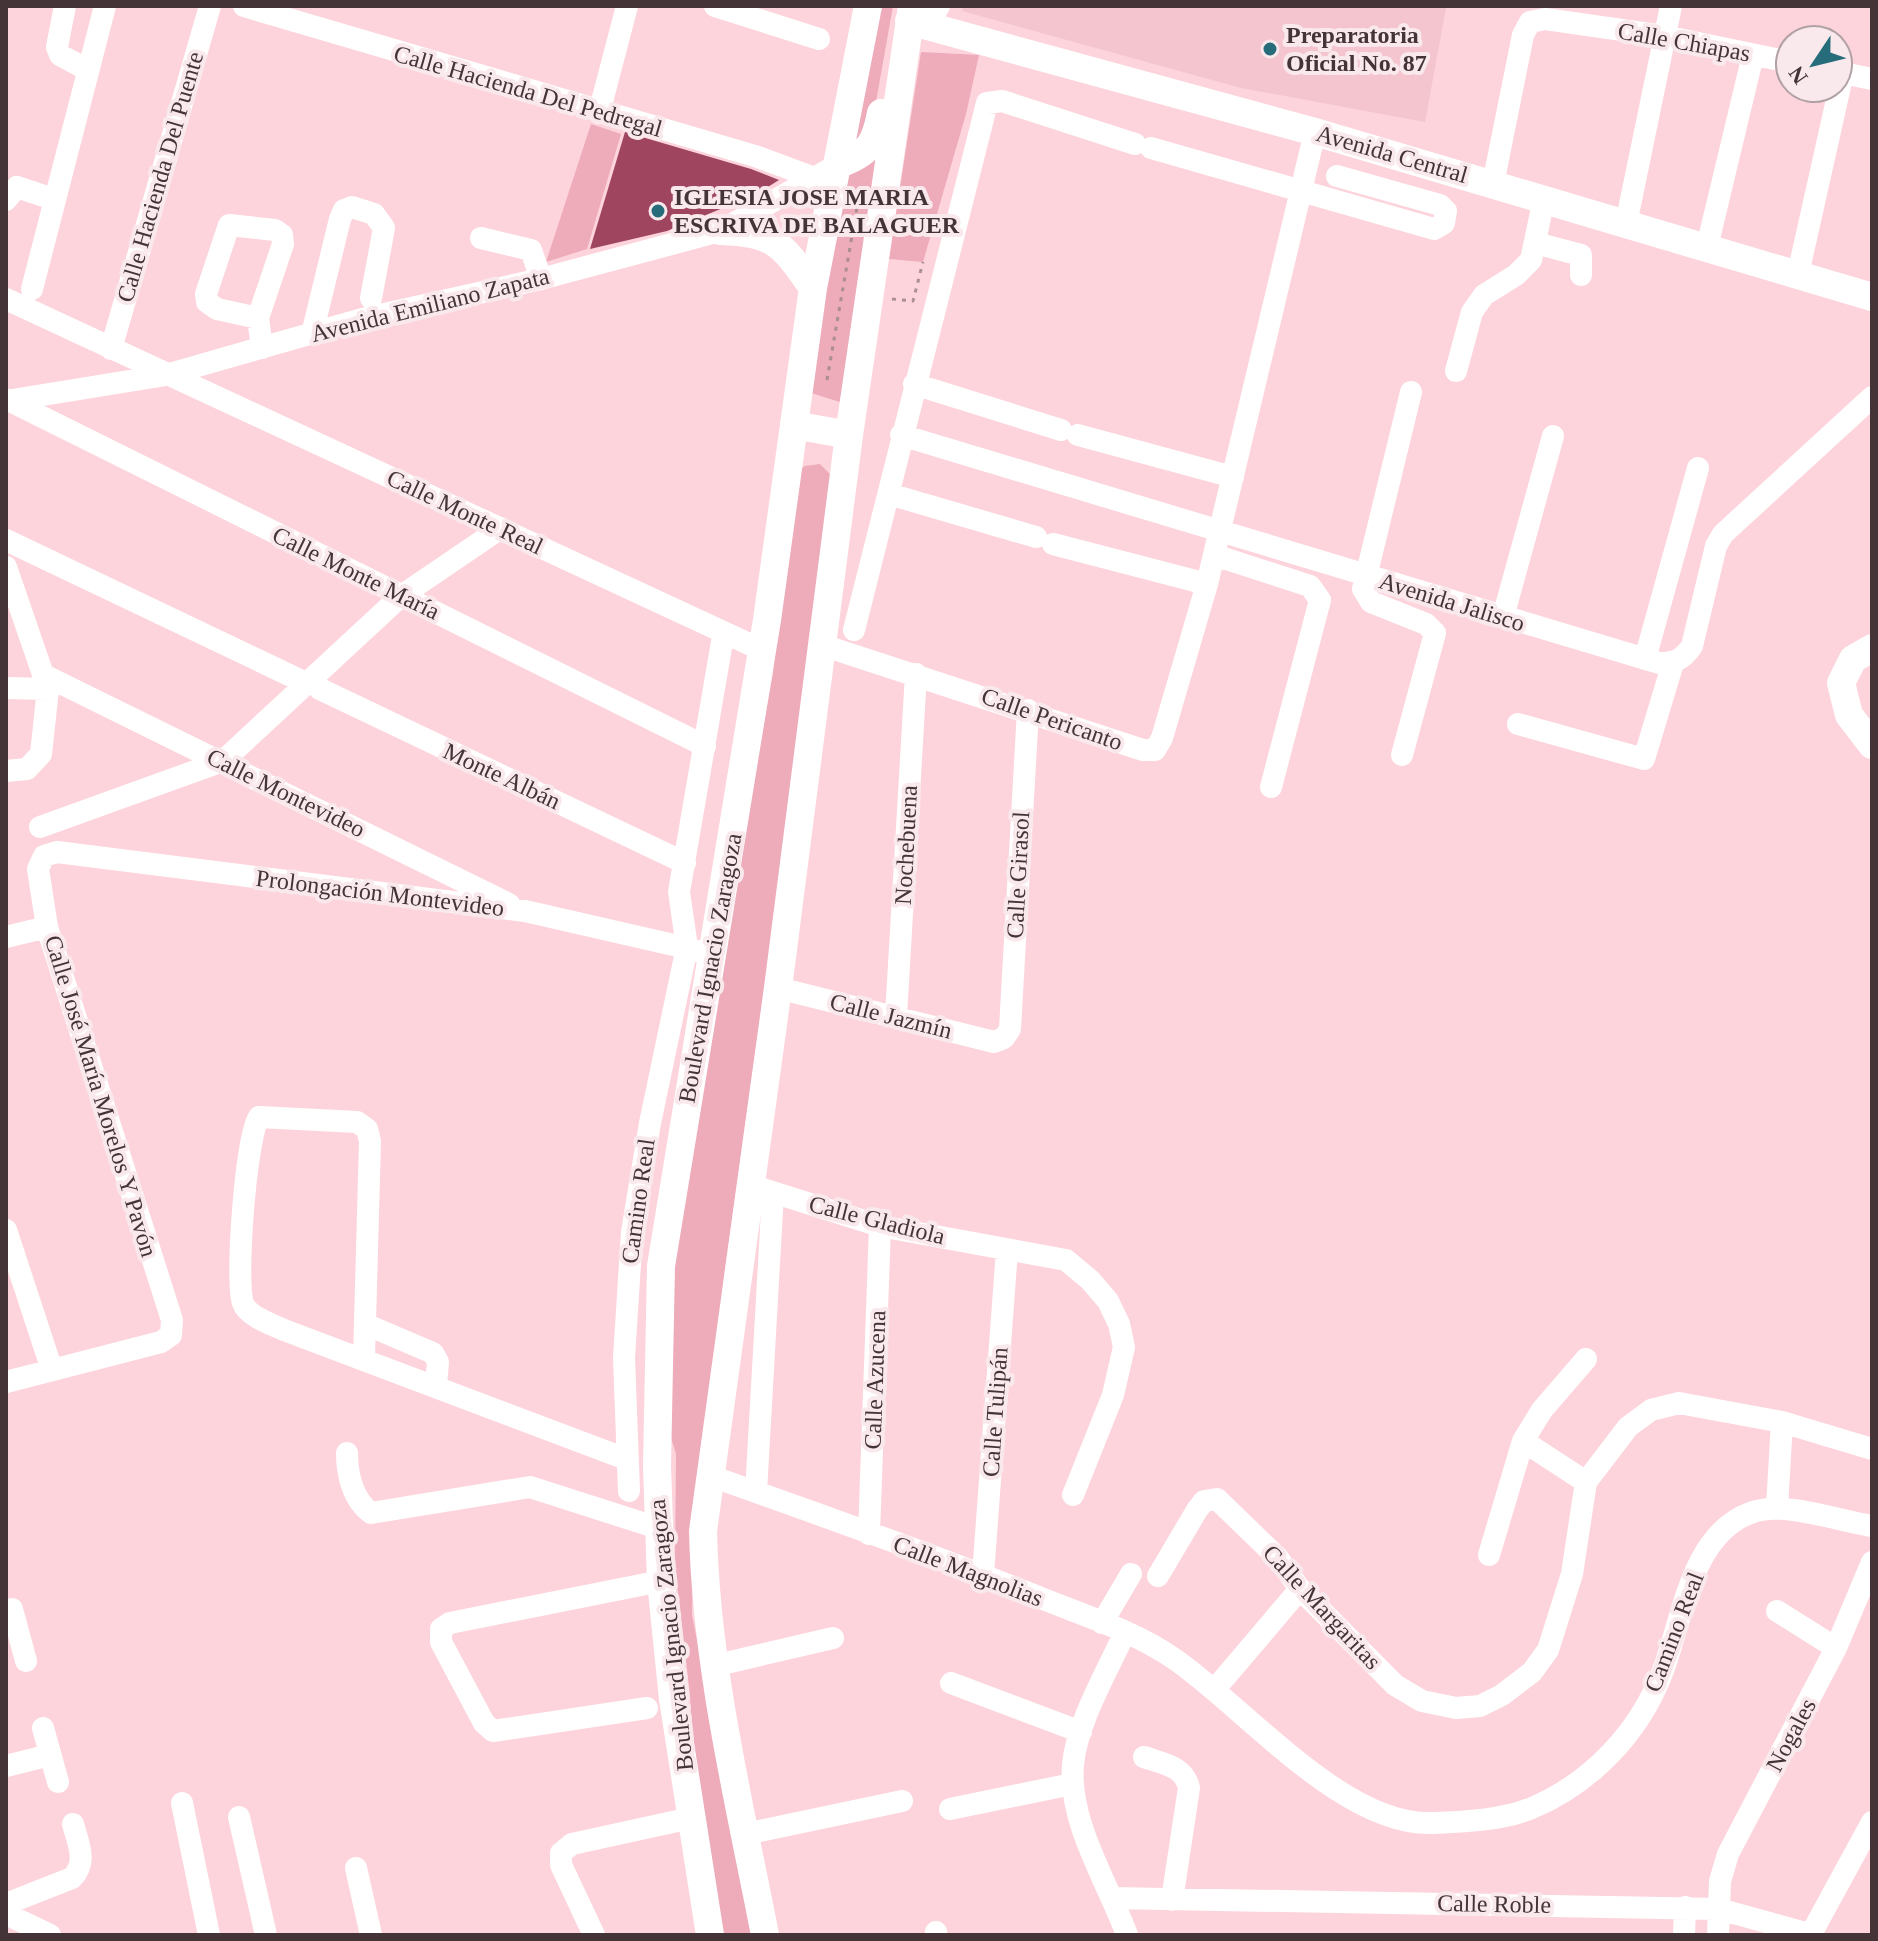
<svg xmlns="http://www.w3.org/2000/svg" width="1878" height="1941" viewBox="0 0 1878 1941" font-family="Georgia,serif">
  <rect width="100%" height="100%" fill="#fdd4dc"/>
  <path fill="#f4c5cf" d="M963,6H1446V8L1425,122L1241,88L962,11Z"/>
  <path fill="#eeabba" d="M872,6H893L871,130L843,153Z
    M921,52L979,55L966,114L923,262L889,259Z
    M591,124L621,134L587,249L546,262Z
    M880,156L843,403L808,392L843,175Z
    M820,464L834,478V490L724,1276L693,1552L692,1615L755,1935H717L699,1829L690,1695L675,1567L676,1454L661,1406L663,1286L773,673L792,474L805,466Z"/>
  <path fill="#9f455f" d="M625,132L751,169L779,180L757,194L667,231L590,249Z"/>
  <g fill="none" stroke-linecap="round" stroke-linejoin="round">
    <path stroke="#ab8d94" stroke-width="3" stroke-dasharray="4 6" stroke-linecap="butt" d="M892,299L913,301L923,262
      M827,380L857,207"/>
    <path stroke="#fff" stroke-width="22" d="M65,6L57,47L60,55L88,70
      M244,6L755,156L812,177
      M715,6L819,39
      M927,26L939,6
      M1838,72L1872,79
      M599,113L627,6
      M1151,148L1434,229L1444,223L1446,211L1440,205L1337,176
      M1493,184L1523,35L1530,22L1545,19L1664,36L1790,62
      M6,200L17,187L53,199
      M1626,224L1671,6
      M481,238L531,250L541,279
      M1535,243L1581,255V275
      M1707,247L1753,55
      M1798,274L1843,73
      M32,289L105,6
      M6,299L762,650
      M258,318L217,309L207,302L206,294L229,225L275,230L282,235L283,244L258,318L262,348
      M312,334L340,219L344,210L352,207L374,214L384,228L371,298
      M111,349L210,6
      M1456,371L1472,312L1484,295L1516,275L1531,260L1544,199
      M914,384L1061,430
      M8,400L705,746
      M6,401L166,375L362,319L541,279L720,231L837,165
      M901,435L1659,663C1676,663 1683,659 1692,646L1716,546L1723,534L1872,397
      M1078,435L1233,477
      M889,494L1036,537
      M6,540L306,683
      M1053,544L1207,584
      M1214,555L1310,586L1320,600L1271,787
      M6,567L48,689L41,754L27,769L6,771
      M1503,617L1553,436
      M854,630L987,103L1002,101L1135,144
      M822,645L1143,750H1155L1162,738L1207,584L1315,132
      M1645,659L1698,468
      M46,676L509,904
      M6,688L48,689
      M320,689L685,863
      M1518,724L1644,759L1673,663
      M1402,755L1435,633L1426,624L1371,602L1363,589L1411,392
      M40,827L223,761L401,596L501,528
      M6,937L47,927
      M778,988L994,1042L1004,1038L1010,1029L1028,710
      M896,1016L916,674
      M750,1185L880,1226L1066,1260L1090,1280L1108,1301L1119,1324L1124,1347L1113,1395L1073,1495
      M6,1230L52,1370
      M365,1324L433,1353L438,1362L436,1385
      M364,1359L370,1141L367,1129L357,1122L259,1117C246,1137 235,1280 243,1303C247,1316 273,1325 284,1330L626,1459
      M6,1382L161,1342L171,1335L172,1320L47,927L38,869L44,856L57,852L525,911L713,954
      M1523,1441L1586,1482
      M347,1453C347,1475 353,1500 371,1513L530,1487L658,1528
      M708,1475C818,1514 928,1553 1036,1596C1082,1615 1132,1630 1173,1658C1244,1706 1343,1827 1433,1823C1463,1822 1504,1820 1532,1808C1591,1783 1639,1733 1662,1673C1683,1620 1690,1533 1753,1512C1785,1501 1838,1521 1872,1526
      M629,1491L624,1358L632,1232L650,1123L687,947L679,892L723,636
      M756,1492L773,1193
      M1777,1507L1782,1422
      M869,1534L880,1226
      M1489,1555L1523,1441L1542,1410L1586,1359
      M983,1575L1007,1250
      M1158,1576L1197,1510L1204,1501L1217,1499L1278,1558L1300,1589L1395,1685L1422,1701L1456,1708L1480,1706L1502,1695L1532,1672L1548,1650L1572,1574L1586,1482L1628,1427L1651,1410L1679,1403L1782,1422L1872,1449
      M12,1609L26,1661
      M1777,1611L1836,1648
      M1102,1623L1131,1574
      M1125,1632C1108,1670 1076,1724 1073,1765C1068,1822 1108,1883 1127,1935
      M713,1666L833,1638
      M951,1683L1081,1732
      M1215,1689L1300,1589
      M647,1708L493,1731L484,1723L441,1642V1629L450,1623L661,1581
      M43,1728L58,1782
      M1144,1757C1164,1764 1184,1766 1189,1788L1172,1900
      M6,1766L50,1755
      M182,1803L209,1935
      M950,1809L1072,1784
      M239,1817L266,1935
      M745,1834L902,1801
      M356,1868L371,1935
      M1113,1898L1719,1909L1813,1935
      M6,1904L72,1878C88,1862 78,1843 73,1824
      M6,1914L50,1935
      M936,1932V1935
      M1811,1934L1872,1822
      M594,1935L561,1865V1853L572,1844L691,1818
      M1684,1935L1685,1907
      M1718,1935L1720,1881L1728,1854L1836,1648L1872,1562"/>
    <path stroke="#fff" stroke-width="28" d="M909,21L1315,132L1872,297
      M837,165C868,154 875,145 881,113
      M720,231C776,233 782,244 813,288
      M794,425L849,435
      M1872,648L1853,659L1841,683L1849,715L1872,745
      M710,1935L673,1699L661,1581L657,1466L661,1266L767,620L813,288L868,6
      M765,1935C739,1801 706,1667 703,1531L778,988L849,435L912,6"/>
  </g>
  <g fill="#266c7b" stroke="#f9e9ec" stroke-width="3">
    <circle cx="1270" cy="49" r="8"/>
    <circle cx="658" cy="211" r="8"/>
  </g>
  <g text-anchor="middle" stroke-width="8" stroke-linejoin="round" paint-order="stroke">
    <g font-size="24" font-weight="bold" fill="#443438" stroke="#f9e9ec" text-anchor="start">
      <text x="1286" y="43">Preparatoria<tspan x="1286" dy="28">Oficial No. 87</tspan></text>
      <text x="674" y="205">IGLESIA JOSE MARIA<tspan x="674" dy="28">ESCRIVA DE BALAGUER</tspan></text>
    </g>
    <g font-size="24" fill="#443438" stroke="#f9e9ec">
      <text transform="translate(1684 42) rotate(10)" y="8">Calle Chiapas</text>
      <text transform="translate(528 91) rotate(16)" y="8">Calle Hacienda Del Pedregal</text>
      <text transform="translate(1392 154) rotate(16)" y="8">Avenida Central</text>
      <text transform="translate(160 177) rotate(-74)" y="8">Calle Hacienda Del Puente</text>
      <text transform="translate(430 305) rotate(-14)" y="8">Avenida Emiliano Zapata</text>
      <text transform="translate(465 512) rotate(25)" y="8">Calle Monte Real</text>
      <text transform="translate(356 573) rotate(26)" y="8">Calle Monte María</text>
      <text transform="translate(1452 602) rotate(17)" y="8">Avenida Jalisco</text>
      <text transform="translate(1052 719) rotate(19)" y="8">Calle Pericanto</text>
      <text transform="translate(502 776) rotate(25)" y="8">Monte Albán</text>
      <text transform="translate(286 793) rotate(26)" y="8">Calle Montevideo</text>
      <text transform="translate(906 845) rotate(-87)" y="8">Nochebuena</text>
      <text transform="translate(1018 875) rotate(-87)" y="8">Calle Girasol</text>
      <text transform="translate(380 893) rotate(7)" y="8">Prolongación Montevideo</text>
      <text transform="translate(710 968) rotate(-80)" y="8">Boulevard Ignacio Zaragoza</text>
      <text transform="translate(891 1016) rotate(14)" y="8">Calle Jazmín</text>
      <text transform="translate(101 1096) rotate(73)" y="8">Calle José María Morelos Y Pavón</text>
      <text transform="translate(638 1201) rotate(-82)" y="8">Camino Real</text>
      <text transform="translate(877 1220) rotate(14)" y="8">Calle Gladiola</text>
      <text transform="translate(875 1380) rotate(-88)" y="8">Calle Azucena</text>
      <text transform="translate(995 1412) rotate(-86)" y="8">Calle Tulipán</text>
      <text transform="translate(968 1571) rotate(21)" y="8">Calle Magnolias</text>
      <text transform="translate(1322 1607) rotate(47)" y="8">Calle Margaritas</text>
      <text transform="translate(1674 1632) rotate(-69)" y="8">Camino Real</text>
      <text transform="translate(671 1635) rotate(-96)" y="8">Boulevard Ignacio Zaragoza</text>
      <text transform="translate(1791 1735) rotate(-62)" y="8">Nogales</text>
      <text transform="translate(1494 1904) rotate(1)" y="8">Calle Roble</text>
    </g>
  </g>
  <rect width="1878" height="1941" fill="none" stroke="#443438" stroke-width="16"/>
  <g transform="translate(1814 64) rotate(235)"><circle r="38" fill="#f9e9ec" stroke="#b1a1a4" stroke-width="2"/>
  <path d="M0-6L14 30L0 20L-14 30Z" fill="#266c7b"/>
  <text y="-12" font-size="22" font-weight="bold" text-anchor="middle" fill="#443438">N</text>
  </g>
</svg>
